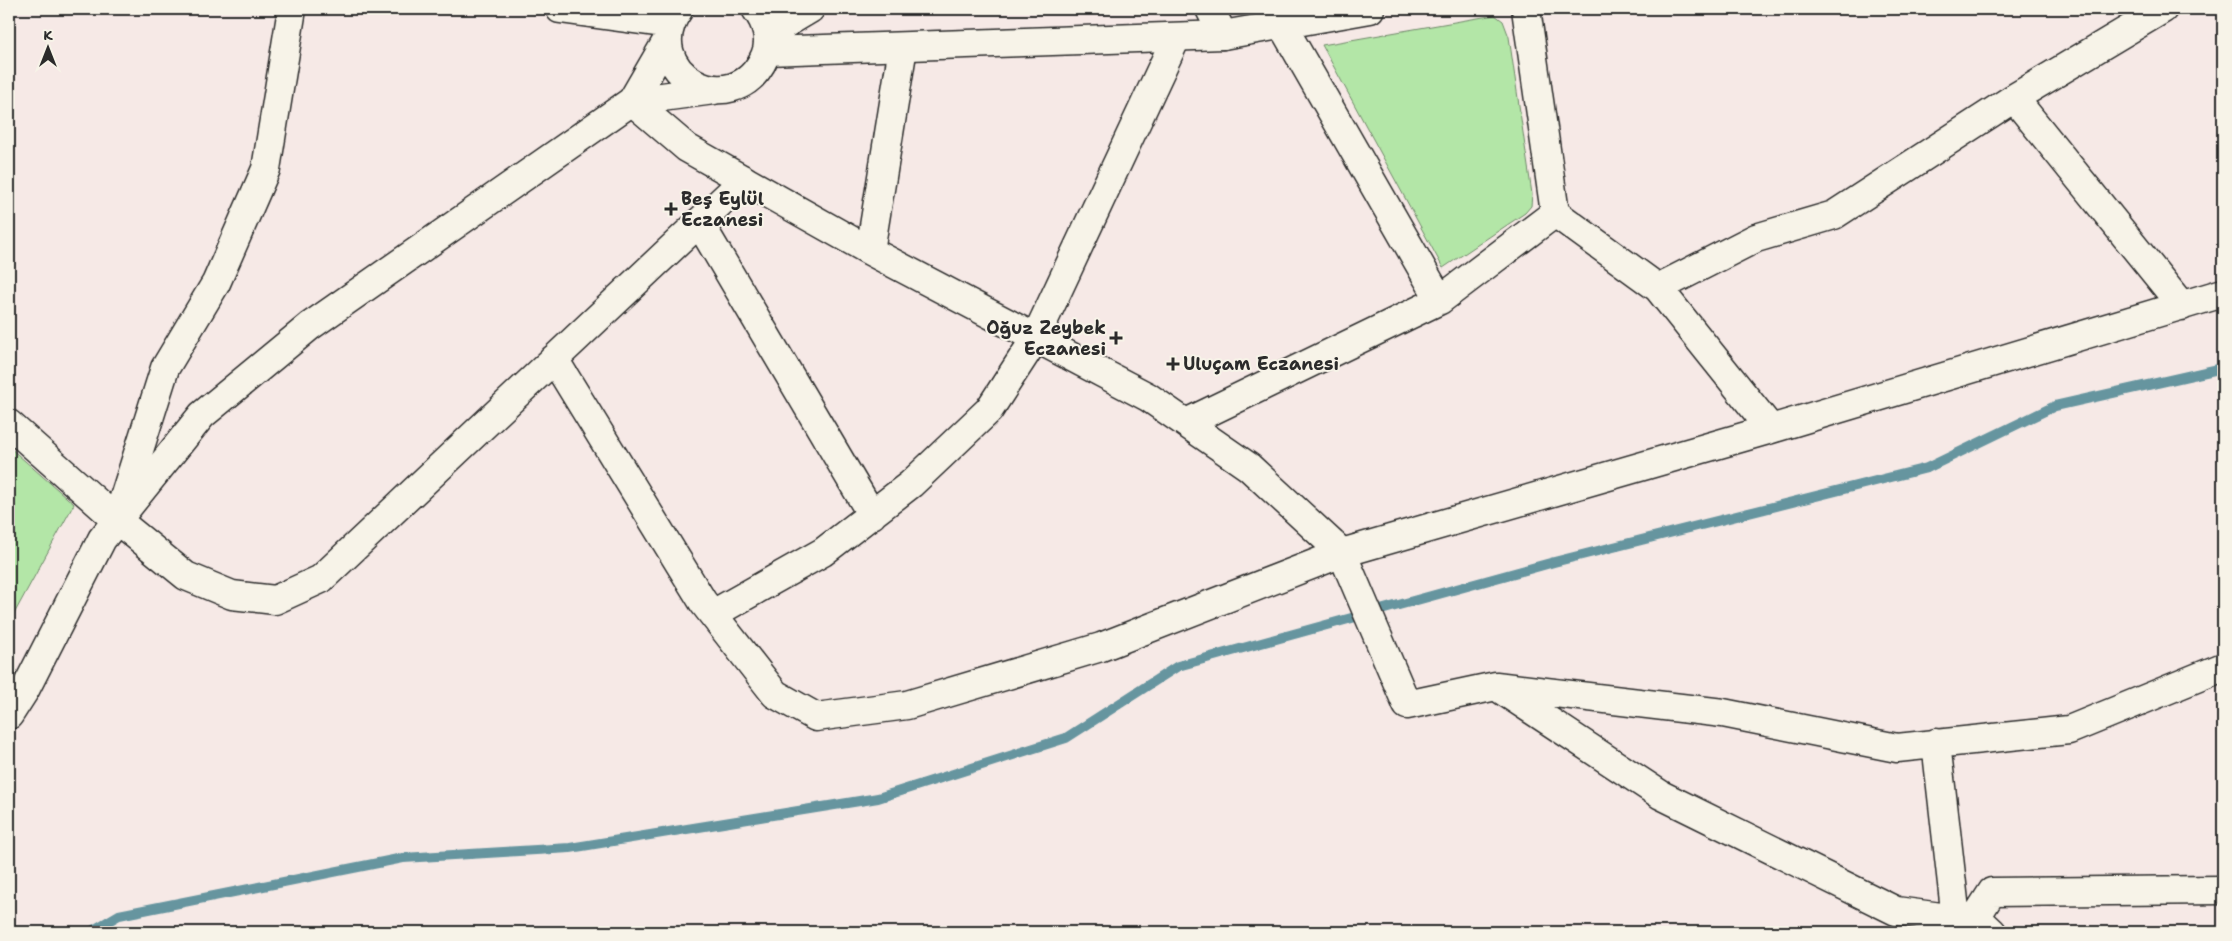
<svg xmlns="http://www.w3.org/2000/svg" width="2232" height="941" viewBox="0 0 2232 941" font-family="'Shantell Sans',sans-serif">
  <rect width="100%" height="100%" fill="#f6e9e6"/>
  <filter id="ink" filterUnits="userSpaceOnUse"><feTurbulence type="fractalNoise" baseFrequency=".02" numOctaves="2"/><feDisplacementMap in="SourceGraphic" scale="10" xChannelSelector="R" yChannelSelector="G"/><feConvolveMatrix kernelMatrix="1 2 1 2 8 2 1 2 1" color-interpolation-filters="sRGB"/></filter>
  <g filter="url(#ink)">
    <path fill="#b3e6a7" stroke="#6f8869" d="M1495,15L1503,21L1509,37L1532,194L1531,206L1525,213L1443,268L1322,45Z
      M9,447L74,504L9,623Z"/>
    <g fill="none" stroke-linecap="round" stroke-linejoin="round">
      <path stroke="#66959f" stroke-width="10" d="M90,932L119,915L403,858L570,848L878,798L1066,738L1178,666L1554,562L1927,468L2055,406L2223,368"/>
      <defs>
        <path id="minor" d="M1210,9L1223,35
          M1282,25L1440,300
          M2014,98L2182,306
          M632,101L687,148L870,251L1148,397L1249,467L1342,553L1407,705L1496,686L1723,713L1897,748L2069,730L2223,667
          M1555,213L1658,288L1771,429
          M699,222L872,515
          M870,251L903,47
          M1658,288L1756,238L1834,215L2014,98L2163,9
          M554,359L703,602L775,694L816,717L907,705L1101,647L1342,553L1771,429L2223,293
          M1186,423L1440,300L1555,213L1526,9
          M9,424L117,520L165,368L216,283L266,169L292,9
          M713,614L823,552L911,484L989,410L1035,339L1176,38
          M1502,690L1661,795L1896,911L1956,919L1976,917L1992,932
          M1936,743L1956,919
          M1976,917L1992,892L2223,890"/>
        <path id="tertiary" d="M560,9L670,24
          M679,9C635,71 734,127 765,56C772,40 766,22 756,9
          M768,34L810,9
          M767,51L1223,35L1370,9
          M632,101L714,90
          M117,520L186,576L232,595L275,600L321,579L744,180
          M9,715L25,690L102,539L202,415L310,326L632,101L668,39"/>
      </defs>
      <use href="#minor" stroke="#2b2b2b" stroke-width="31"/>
      <use href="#tertiary" stroke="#2b2b2b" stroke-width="31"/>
      <use href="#minor" stroke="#f7f3e8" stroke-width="28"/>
      <use href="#tertiary" stroke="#f7f3e8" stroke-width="28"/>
    </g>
  </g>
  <g fill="#2b2b2b" stroke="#f7f3e8" stroke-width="2">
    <path d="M668.5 201.5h5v5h5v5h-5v5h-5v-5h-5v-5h5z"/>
    <path d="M1113.5 330.5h5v5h5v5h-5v5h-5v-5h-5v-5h5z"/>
    <path d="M1170.5 356.5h5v5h5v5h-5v5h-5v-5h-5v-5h5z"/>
  </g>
  <g text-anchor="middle" stroke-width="4" stroke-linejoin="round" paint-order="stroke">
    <g font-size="18" font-weight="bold" fill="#2b2b2b" stroke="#f7f3e8" text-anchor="start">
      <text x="681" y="205">Beş Eylül<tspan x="681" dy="21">Eczanesi</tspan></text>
      <text x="1106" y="334" text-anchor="end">Oğuz Zeybek<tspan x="1106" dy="21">Eczanesi</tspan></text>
      <text x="1183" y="370">Uluçam Eczanesi</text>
    </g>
  </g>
  <rect width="2232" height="941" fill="none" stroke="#f7f3e8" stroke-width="30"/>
  <rect x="15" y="15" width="2202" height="911" fill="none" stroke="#2b2b2b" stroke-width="2" filter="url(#ink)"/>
  <g transform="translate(48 48)" stroke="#f7f3e8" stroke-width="4" paint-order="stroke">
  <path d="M0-4L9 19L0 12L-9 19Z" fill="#2b2b2b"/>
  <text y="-8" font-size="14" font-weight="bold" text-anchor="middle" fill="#2b2b2b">K</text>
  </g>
</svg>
